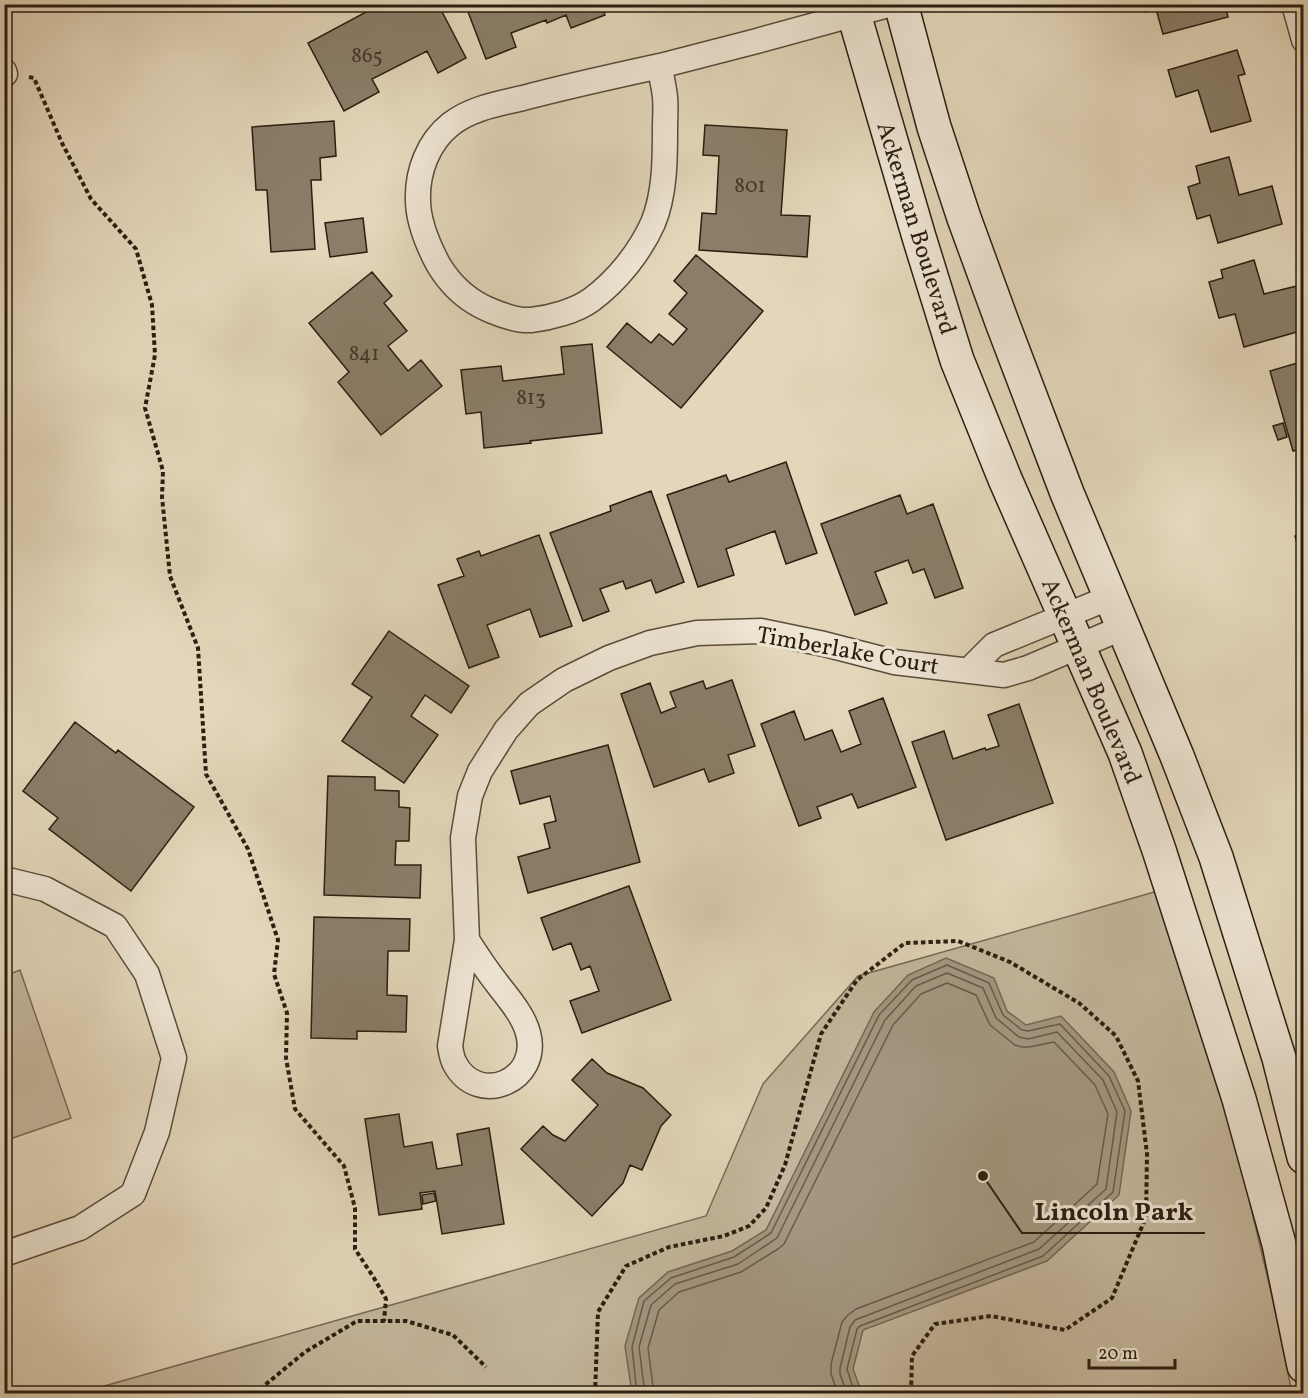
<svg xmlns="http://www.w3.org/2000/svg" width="1308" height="1398" viewBox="0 0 1308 1398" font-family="Vollkorn,serif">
  <rect width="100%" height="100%" fill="#e3d6ba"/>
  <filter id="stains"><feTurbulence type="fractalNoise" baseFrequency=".00333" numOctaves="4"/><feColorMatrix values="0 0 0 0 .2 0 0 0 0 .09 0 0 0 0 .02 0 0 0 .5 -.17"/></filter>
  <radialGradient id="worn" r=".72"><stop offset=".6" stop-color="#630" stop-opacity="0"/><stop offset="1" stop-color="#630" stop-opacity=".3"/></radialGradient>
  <path fill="#c4b79d" stroke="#776a57" stroke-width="1.5" d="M1158,891L1234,1136L1272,1296L1292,1393L76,1394L706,1216L763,1084L858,976Z
    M20,970L71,1118L7,1140L4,1132L5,976Z"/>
  <path fill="#a49781" stroke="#736754" stroke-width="1.5" d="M946,958L994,978L1007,1011L1026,1025L1061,1016L1114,1072L1131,1111L1119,1195L1047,1261L863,1330L853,1369L862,1393H632L625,1346L639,1298L668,1272L732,1251L766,1230L874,1012L908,975Z"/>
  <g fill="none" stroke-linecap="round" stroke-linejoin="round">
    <path stroke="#675a49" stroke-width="1.5" d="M637,1394L632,1347L644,1301L671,1278L734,1257L771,1233L879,1015L912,980L947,965L989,983L1003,1015L1022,1030L1028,1031L1060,1024L1109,1076L1125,1111L1113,1192L1043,1256L860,1326L857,1329L847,1369L855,1394
      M645,1394L639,1347L651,1305L675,1284L738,1264L777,1238L885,1020L916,986L947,973L983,988L996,1018L1019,1037L1028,1039L1057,1032L1103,1080L1117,1112L1106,1189L1039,1249L855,1320L850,1327L840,1368V1374L847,1394
      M654,1394L648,1348L659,1310L679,1292L741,1272L778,1249L784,1244L893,1025L921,994L947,983L976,995L990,1025L1015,1045L1022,1047H1029L1054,1042L1095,1085L1108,1114L1097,1184L1034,1242L856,1309L848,1315L842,1322L831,1364V1374L838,1394"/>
  </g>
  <path fill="#8a7e69" stroke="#2a1e11" stroke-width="1.5" d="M381,4H438L466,58L438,73L427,51L372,79L379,92L344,111L308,43Z
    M465,4H601L605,15L571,28L566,15L547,23L546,20L511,33L516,47L486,59Z
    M1143,4H1225L1228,17L1163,34L1156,9L1145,12Z
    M1237,50L1245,74L1238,76L1251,121L1211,132L1198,90L1176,97L1168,70Z
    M334,121L336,156L320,158L321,180H311L315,249L271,252L267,190H256L252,127Z
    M705,125L787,130L781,215L810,216L807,257L699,250L702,213L716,214L719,156L703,155Z
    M1229,157L1239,195L1272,186L1282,224L1218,243L1210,215L1197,219L1188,187L1200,183L1196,166Z
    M363,218L367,252L330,257L325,223Z
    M696,255L763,311L681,408L607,347L627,323L651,343L659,334L673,345L687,329L669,314L687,293L674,281Z
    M1254,260L1264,294L1297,286L1304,309V330L1244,347L1235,314L1219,318L1209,282L1223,278L1221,270Z
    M372,272L392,296L384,303L407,331L388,346L408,371L421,360L442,386L381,435L338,382L349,372L309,323Z
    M592,344L602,433L530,441L531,443L484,448L481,412L466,414L461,370L501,366L503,381L564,374L561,347Z
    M1304,361V448L1293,451L1270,371Z
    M1283,423L1287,437L1278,440L1273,426Z
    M786,462L817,553L786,564L775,531L726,549L734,575L698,587L667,495L726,475L729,482Z
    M1304,477V494L1299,479Z
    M651,491L684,582L656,593L651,580L626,589L623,581L600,589L609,611L583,621L550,533L611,511L610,506Z
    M900,495L907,514L933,504L963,588L935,598L924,569L913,573L908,560L875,572L887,603L855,615L821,524Z
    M1304,534V564H1303L1295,536Z
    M539,535L572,626L540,637L530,609L487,625L499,657L469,668L438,585L464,576L457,559L479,551L481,556Z
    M389,631L469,686L451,713L425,695L411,716L438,735L404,783L342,741L372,697L352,684Z
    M732,680L755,746L728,755L734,773L709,782L704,769L654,787L621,694L650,683L661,713L676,707L670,692L703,681L706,689Z
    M883,698L916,787L858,808L852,794L817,807L821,818L799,826L761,724L794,711L805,740L832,730L841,752L861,744L849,711Z
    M1019,704L1053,803L946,840L912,742L944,731L953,759L985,748L986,750L999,746L988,715Z
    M75,722L116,753L118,750L194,807L131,891L49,829L58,818L23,791Z
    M608,745L640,862L528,893L518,857L550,848L544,824L556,821L550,796L520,804L511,771Z
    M328,776L375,777V790L399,791V807L410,808L409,841H396L395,865H421L420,898L324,895Z
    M629,886L671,1000L582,1033L570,1001L599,991L590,966L581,970L571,943L553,950L541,918Z
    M314,917L410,919L409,951H388L387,995L407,996L406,1032L357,1031V1039L311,1038Z
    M592,1059L607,1073L643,1088L671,1115L661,1126L642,1170L630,1165L623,1183L592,1216L521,1149L543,1126L553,1135L565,1141L598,1105L572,1080Z
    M399,1114L404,1147L432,1142L437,1169L462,1165L457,1134L489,1128L504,1224L442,1234L435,1191L420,1193L422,1209L379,1215L365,1119Z
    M434,1193L436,1201L423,1204L422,1195Z"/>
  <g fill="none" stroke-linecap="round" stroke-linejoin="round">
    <defs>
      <path id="street" d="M1294,4L1304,40
        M660,66C661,76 664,87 665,97C666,107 665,118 665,129C665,159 665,194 653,223C640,252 617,281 591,300C576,311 550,318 531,320C518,321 504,316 492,311C469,302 451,286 438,264C428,245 418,222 418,200C417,172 428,142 451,124C472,108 498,104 523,98C568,86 614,76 660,66Z
        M660,66L753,42L892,4
        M4,71L5,74
        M969,670L994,645L1111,597
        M4,879L45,889L115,926L147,974L174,1058L157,1132L133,1194L80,1228L4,1254
        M467,940L463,838L470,796L480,771L506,730L529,704L564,680L609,658L650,643L697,633L761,631L824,644L894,662L1004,675L1028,668L1124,627
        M467,940C476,954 485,968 496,982C507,997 523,1014 528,1033C541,1081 478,1107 455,1064C452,1059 451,1052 450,1046Z"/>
      <path id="secondary" d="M851,4L919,237L957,360L1005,479L1125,753L1159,850L1239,1099L1279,1244L1304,1366
        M901,4L934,127L964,218L1002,322L1067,493L1177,756L1216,857L1279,1058L1304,1157"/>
    </defs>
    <use href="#street" stroke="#584c3b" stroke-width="27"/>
    <use href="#secondary" stroke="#2a1e11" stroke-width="36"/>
    <path stroke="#2a1e11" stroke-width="4" stroke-dasharray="4.5 3" stroke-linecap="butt" d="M29,77L34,78L62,143L91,199L136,249L152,305L155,355L145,408L163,471L162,497L170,576L198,648L206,774L248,849L278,940L274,974L287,1013L286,1058L295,1109L344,1166L355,1208V1249L374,1278L386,1299L384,1321
      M254,1394L305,1352L357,1321H406L453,1335L486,1367
      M595,1394L598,1312L626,1266L669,1247L724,1236L749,1226L766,1208L785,1165L821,1034L857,980L905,943L958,941L1010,962L1079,1003L1116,1036L1138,1081L1147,1154L1146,1217L1112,1298L1065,1330L991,1316L935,1324L912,1356L911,1394"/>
    <use href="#street" stroke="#ede4d2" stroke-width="24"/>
    <use href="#secondary" stroke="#ede4d2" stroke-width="33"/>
  </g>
  <g text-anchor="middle" stroke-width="6" stroke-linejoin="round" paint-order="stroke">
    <g font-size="21" fill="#423627">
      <text x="367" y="62">865</text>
      <text x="750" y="192">801</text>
      <text x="364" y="360">841</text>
      <text x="531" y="404">813</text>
    </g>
    <g font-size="24" fill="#2a1e11" stroke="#ede4d2">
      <text transform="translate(917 228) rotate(73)" y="8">Ackerman Boulevard</text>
      <text transform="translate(848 650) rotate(10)" y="8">Timberlake Court</text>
      <text transform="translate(1092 681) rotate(67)" y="8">Ackerman Boulevard</text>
    </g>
  </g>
  <path fill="none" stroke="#2a1e11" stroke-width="2" d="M983 1176L1022 1233H1205"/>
  <circle fill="#2a1e11" stroke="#ede4d2" stroke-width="2" cx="983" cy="1176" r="6"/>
  <g font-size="26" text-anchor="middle" font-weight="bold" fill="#2a1e11" stroke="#ede4d2" stroke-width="6" stroke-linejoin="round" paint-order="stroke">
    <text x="1114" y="1220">Lincoln Park</text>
  </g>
  <rect width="1308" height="1398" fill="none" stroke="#e3d6ba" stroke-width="24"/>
  <rect x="6" y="6" width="1296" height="1386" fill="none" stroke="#2a1e11" stroke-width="3"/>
  <rect x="12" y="12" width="1284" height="1374" fill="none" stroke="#2a1e11" stroke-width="1.5"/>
  <path d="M1089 1359v9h86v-9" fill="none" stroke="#2a1e11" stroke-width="3"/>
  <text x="1098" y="1359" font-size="18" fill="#2a1e11" stroke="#ede4d2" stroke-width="4.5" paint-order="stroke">20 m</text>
  <rect width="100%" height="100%" filter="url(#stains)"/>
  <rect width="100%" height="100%" fill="url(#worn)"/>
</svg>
